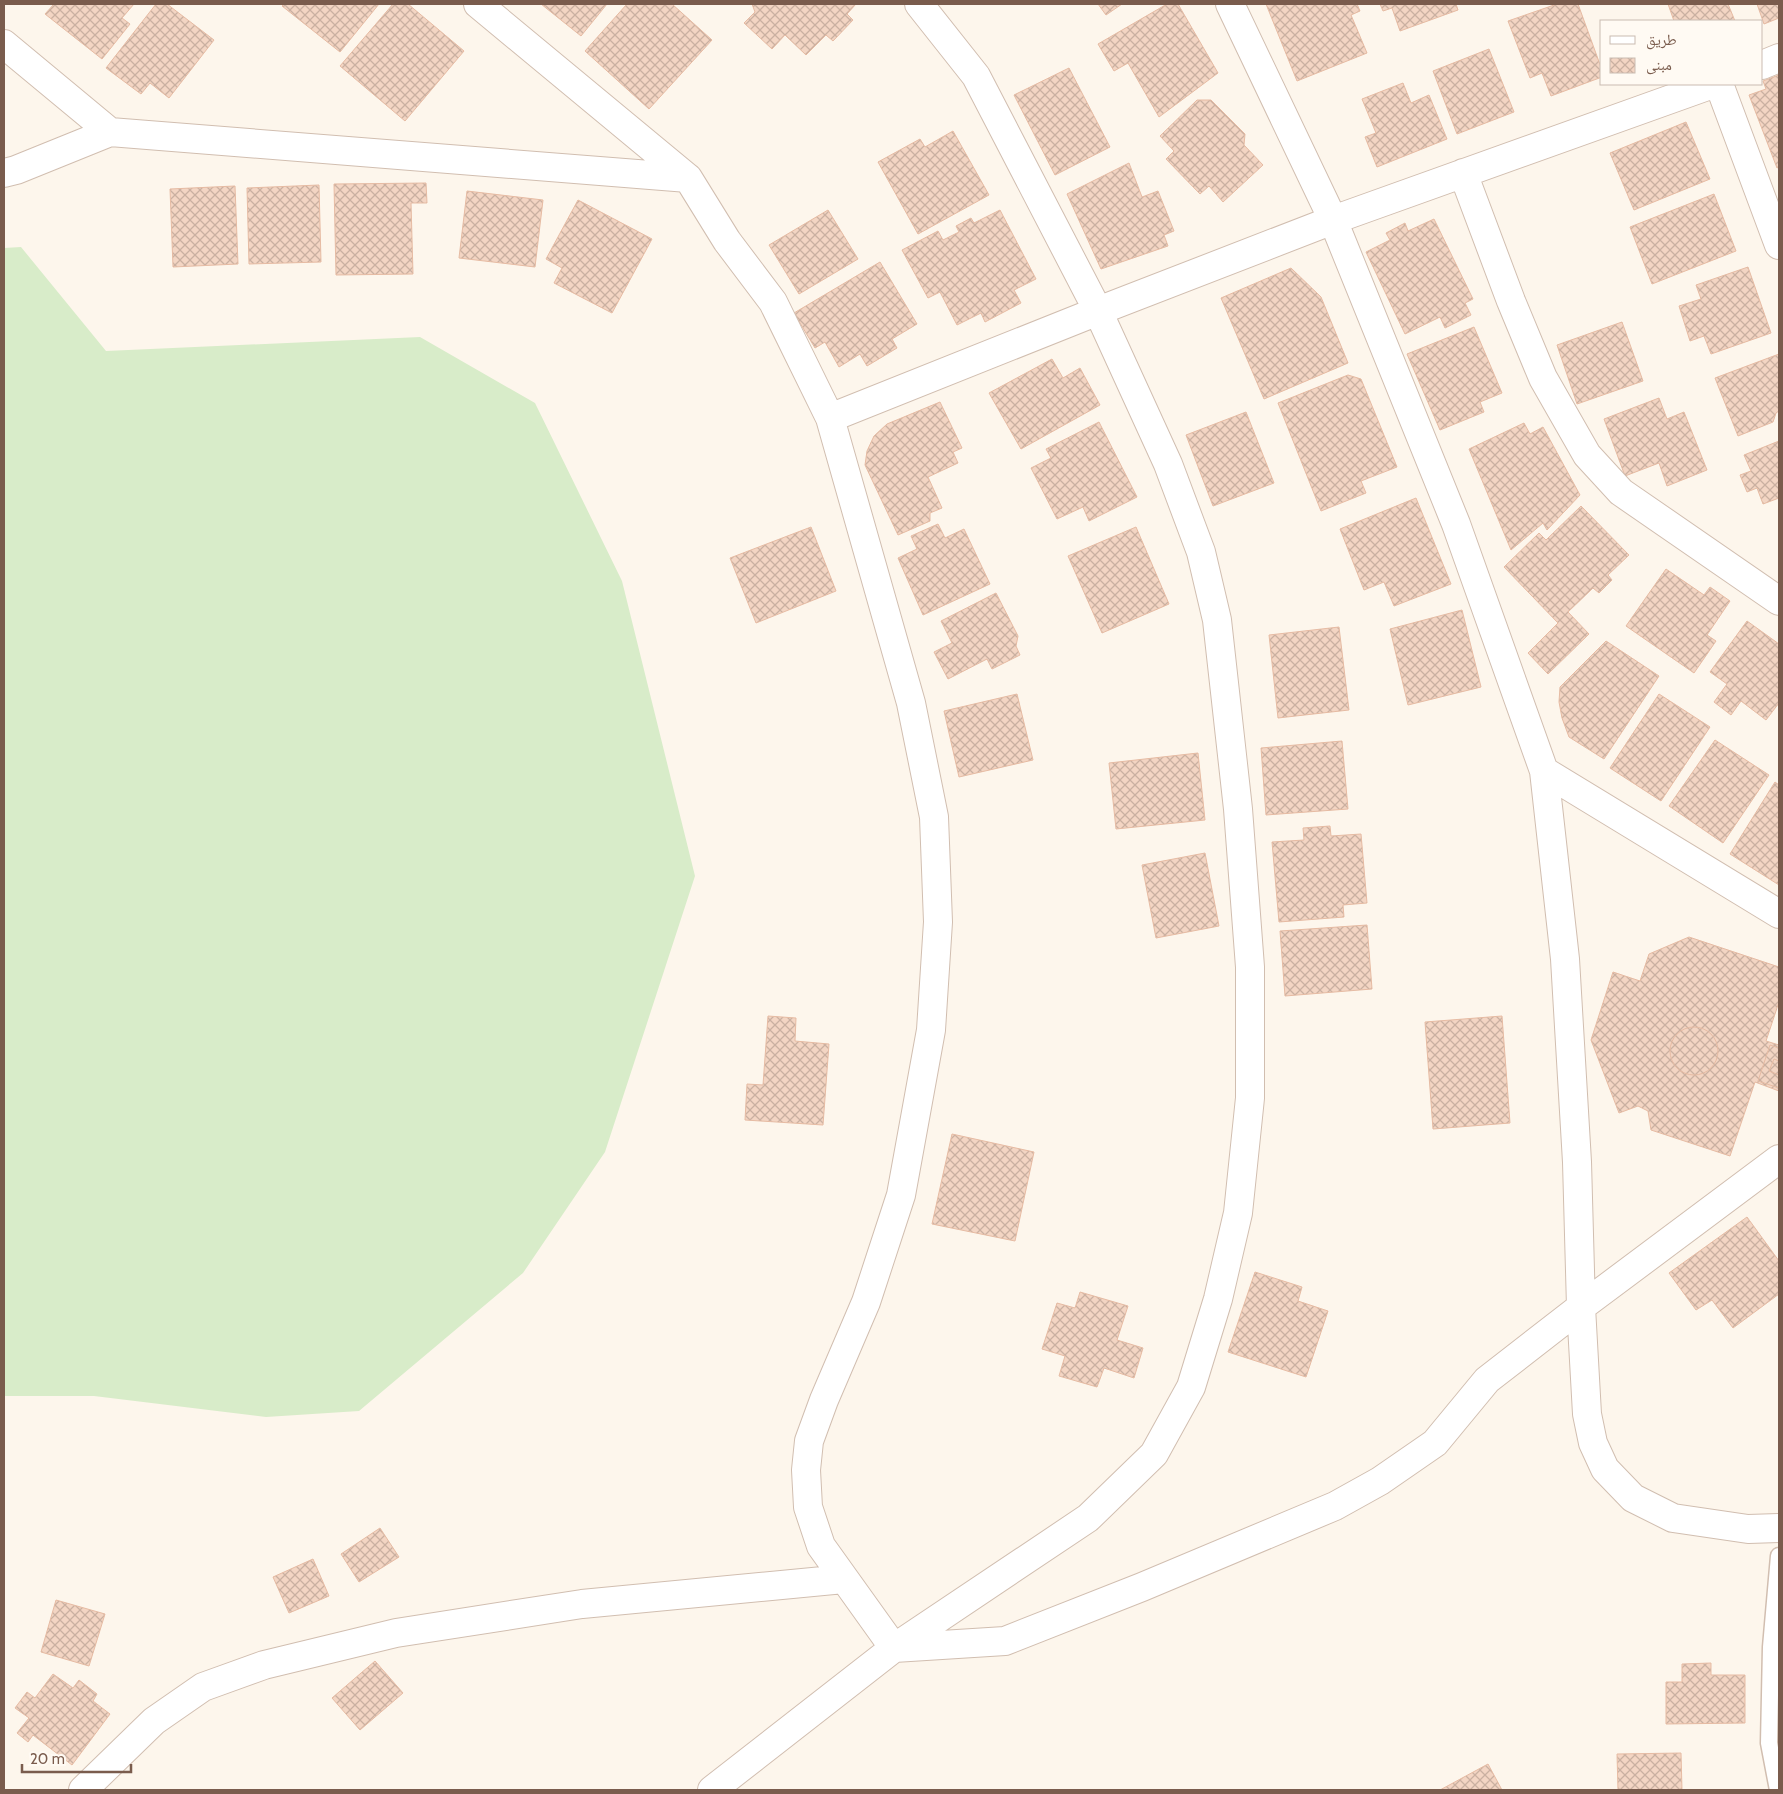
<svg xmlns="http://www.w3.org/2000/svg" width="1783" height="1794" viewBox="0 0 1783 1794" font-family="Cabin,'Noto Naskh Arabic',sans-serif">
  <defs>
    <pattern id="building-cross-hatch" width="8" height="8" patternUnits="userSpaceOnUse" patternTransform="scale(1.25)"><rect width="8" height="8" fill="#f3d5c3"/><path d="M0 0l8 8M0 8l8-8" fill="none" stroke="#cab0a1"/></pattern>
  </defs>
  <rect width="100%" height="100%" fill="#fdf6ec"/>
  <path fill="#d8ecc9" d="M21,247L106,351L420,337L535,403L622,581L695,876L605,1152L523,1273L359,1411L266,1417L94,1396H4V248Z"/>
  <path fill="url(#building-cross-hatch)" stroke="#e6bba3" d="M54,4H134L122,18L130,24L102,59L45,14Z
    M156,4H167L214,40L169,98L150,83L141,94L106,68Z
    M284,4H379L340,52L282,6Z
    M393,4H408L464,51L405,121L340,66Z
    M541,4H607L581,36Z
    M627,4H672L712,40L649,109L585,51Z
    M752,4H856L847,14L853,20L833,41L826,35L806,55L785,35L772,49L744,23L755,12Z
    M1098,4H1122L1106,15Z
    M1167,4H1178L1218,73L1159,117L1128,63L1114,71L1098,44Z
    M1266,4H1357L1360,11L1351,15L1367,53L1297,81Z
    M1380,4H1456L1458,10L1400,31L1392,8L1383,11Z
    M1557,4H1578L1602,70V77L1551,96L1542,73L1530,78L1508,21Z
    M1668,4H1728L1735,21H1674Z
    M1757,4H1779V18L1764,24Z
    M1489,49L1514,112L1457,134L1433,71Z
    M1069,68L1110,147L1055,175L1014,95Z
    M1779,75V167L1777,168L1749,95L1766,89L1763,81Z
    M1403,83L1411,103L1429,95L1447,139L1377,167L1365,137L1376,133L1362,99Z
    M1197,100H1211L1245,134L1244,145L1263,165L1223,202L1209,186L1200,194L1166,159L1174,151L1160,136Z
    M1686,122L1710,179L1634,210L1610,153Z
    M953,131L989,195L918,234L878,162L920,139L925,147Z
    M1129,163L1142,197L1158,191L1174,231L1164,235L1168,246L1101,269L1067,194Z
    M426,183L427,203H411L413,274L336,275L334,184Z
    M319,185L321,262L249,264L247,188Z
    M235,186L238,264L173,267L170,189Z
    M467,191L543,200L535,267L459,258Z
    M1714,194L1736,251L1652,284L1630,227Z
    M578,200L652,239L612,313L554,283L562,268L546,259Z
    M828,210L858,259L799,294L769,245Z
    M1000,210L1036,279L1014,290L1021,303L985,322L981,313L957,325L940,292L928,298L902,250L938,231L943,240L959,232L956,226L971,218L974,223Z
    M1434,219L1473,299L1465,303L1471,315L1445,328L1440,317L1405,334L1366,252L1390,240L1386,233L1405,223L1408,231Z
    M880,262L917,324L892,339L897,348L867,366L860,354L839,367L825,342L815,348L794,313Z
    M1748,267L1771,333L1711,354L1704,336L1690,341L1679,306L1701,299L1696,285Z
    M1291,268L1321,297L1348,363L1264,399L1221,298Z
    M1622,322L1643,381L1577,404L1557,345Z
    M1474,327L1502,393L1480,402L1484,412L1440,430L1407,354Z
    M1779,354V411L1776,413L1773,422L1738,436L1715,378Z
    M1052,359L1063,378L1080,368L1100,405L1021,449L989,393Z
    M1348,375L1361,379L1397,467L1361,481L1366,493L1321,511L1278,403Z
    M1659,398L1667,419L1684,412L1707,470L1667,486L1659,463L1625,476L1604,419Z
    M940,402L962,448L953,452L958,463L928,477L942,508L930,513V521L898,535L865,465L867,451L874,436L887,424Z
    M1246,412L1274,483L1213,506L1186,435Z
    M1099,422L1137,497L1089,521L1083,507L1057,519L1031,468L1051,458L1046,449Z
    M1524,423L1530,434L1543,427L1580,495L1547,530L1543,523L1511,550L1469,449Z
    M1779,441V498L1763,504L1757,488L1747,492L1740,475L1751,471L1744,455Z
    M1416,498L1451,584L1394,606L1384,582L1364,590L1340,529Z
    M1581,506L1629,555L1608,575L1612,580L1599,593L1593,588L1568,612L1589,634L1548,674L1528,653L1558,623L1504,567L1539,533L1546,540Z
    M938,524L945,538L964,529L990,584L923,615L898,558L917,549L911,536Z
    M811,527L836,591L756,623L730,558Z
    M1136,527L1169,604L1102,633L1068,556Z
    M1666,569L1704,595L1710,587L1730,601L1707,635L1716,641L1694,673L1626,626Z
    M996,593L1018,636L1016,646L1020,655L992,669L987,659L948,679L934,652L952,643L941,621Z
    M1462,610L1481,687L1408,705L1390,629Z
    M1747,621L1779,644V703L1766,720L1741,701L1731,715L1714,702L1727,684L1710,672Z
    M1339,627L1349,710L1278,718L1269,635Z
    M1606,641L1659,676L1604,759L1569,737L1562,718L1559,702L1560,687Z
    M1017,694L1033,760L959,777L944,711Z
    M1659,694L1710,727L1661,801L1610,768Z
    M1715,740L1769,775L1723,843L1669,806Z
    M1342,741L1348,809L1266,815L1261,748Z
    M1198,753L1205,820L1116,829L1109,763Z
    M1775,782L1779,785V885L1730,854Z
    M1330,826L1331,836L1361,834L1367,903L1343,905L1344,917L1279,922L1272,842L1304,840L1303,828Z
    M1205,853L1219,926L1156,938L1142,865Z
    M1367,925L1372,989L1285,996L1280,931Z
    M1689,937L1779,967V1002L1766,1041L1779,1045V1091L1755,1082L1730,1156L1651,1130L1648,1111L1638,1106L1619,1113L1591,1040L1613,972L1640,981L1649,954Z
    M768,1016L796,1018L795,1041L829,1044L823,1125L745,1120L747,1084L763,1085Z
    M1502,1016L1510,1123L1433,1129L1425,1022Z
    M1670 1051a24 24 0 1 1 48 0a24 24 0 1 1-48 0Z
    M1770,1045L1779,1048V1088L1758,1081Z
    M1774,1059L1779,1061V1075L1769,1071Z
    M952,1134L1034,1152L1015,1241L932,1224Z
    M1747,1217L1779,1261V1294L1733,1328L1712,1300L1696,1310L1669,1273Z
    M1255,1272L1302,1287L1298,1301L1328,1311L1306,1377L1228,1352Z
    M1080,1292L1128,1306L1117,1340L1143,1348L1134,1378L1104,1368L1097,1387L1059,1376L1065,1356L1042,1349L1057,1303L1075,1308Z
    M380,1528L399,1557L359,1582L341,1554Z
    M313,1559L329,1596L289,1613L273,1577Z
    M56,1600L105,1614L89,1666L41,1652Z
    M375,1661L403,1693L360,1730L332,1698Z
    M1711,1663V1675H1745V1723L1666,1724V1682H1682V1664Z
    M53,1674L73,1688L79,1680L97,1694L93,1701L110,1714L72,1765L33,1735L28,1742L17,1733L29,1718L15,1708L27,1692L35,1698Z
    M1681,1753L1682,1790H1618L1617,1754Z
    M1488,1764L1502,1790H1440Z"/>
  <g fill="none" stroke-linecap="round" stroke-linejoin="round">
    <defs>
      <path id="lane" d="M1778,1790L1769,1743L1771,1647L1779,1556"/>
      <path id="street" d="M478,4L688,178L727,241L773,302L830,418L911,703L934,817L938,922L931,1030L901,1195L866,1302L824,1400L809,1441L806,1470L808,1507L821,1546L894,1648L1005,1641L1142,1587L1335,1506L1380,1481L1435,1443L1487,1380L1581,1307L1779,1159
        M1230,4L1333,220L1456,524L1544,771L1565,959L1577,1162L1581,1307L1587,1414L1593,1443L1605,1469L1633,1498L1673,1518L1748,1529L1779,1528
        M4,44L110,132L688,178
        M1762,65L1779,58
        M1719,84L1779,245
        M4,173L16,170L110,132
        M1463,173L1511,301L1543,378L1587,455L1621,492L1779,601
        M830,418L1098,311L1333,220L1713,84
        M1544,771L1779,914
        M83,1790L154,1721L203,1687L264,1665L396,1633L582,1604L844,1579
        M712,1790L894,1648L1088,1518L1154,1454L1191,1387L1218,1299L1238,1213L1250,1098V967L1238,809L1217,620L1201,552L1168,464L1098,311L976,76L919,4"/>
    </defs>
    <use href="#lane" stroke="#d1beb0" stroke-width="19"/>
    <use href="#street" stroke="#d1beb0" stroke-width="30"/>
    <use href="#lane" stroke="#fff" stroke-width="16"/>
    <use href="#street" stroke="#fff" stroke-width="28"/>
  </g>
  <rect width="1783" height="1794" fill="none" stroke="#7a5c4d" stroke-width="10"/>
  <rect x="1600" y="20" width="162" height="65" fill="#fffaf3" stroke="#cabbb1"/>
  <rect x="1610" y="36" width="25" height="8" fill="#ffffff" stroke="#cabbb1"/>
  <text x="1646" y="45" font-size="15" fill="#7a5c4d">طريق</text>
  <rect x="1610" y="58" width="25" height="15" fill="url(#building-cross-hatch)" stroke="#cabbb1"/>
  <text x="1646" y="70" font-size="15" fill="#7a5c4d">مبنى</text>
  <path d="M22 1764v8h109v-8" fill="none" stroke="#7a5c4d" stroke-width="2.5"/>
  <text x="30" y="1764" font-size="15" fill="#7a5c4d" stroke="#fffaf3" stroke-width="4" paint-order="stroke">20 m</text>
</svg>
